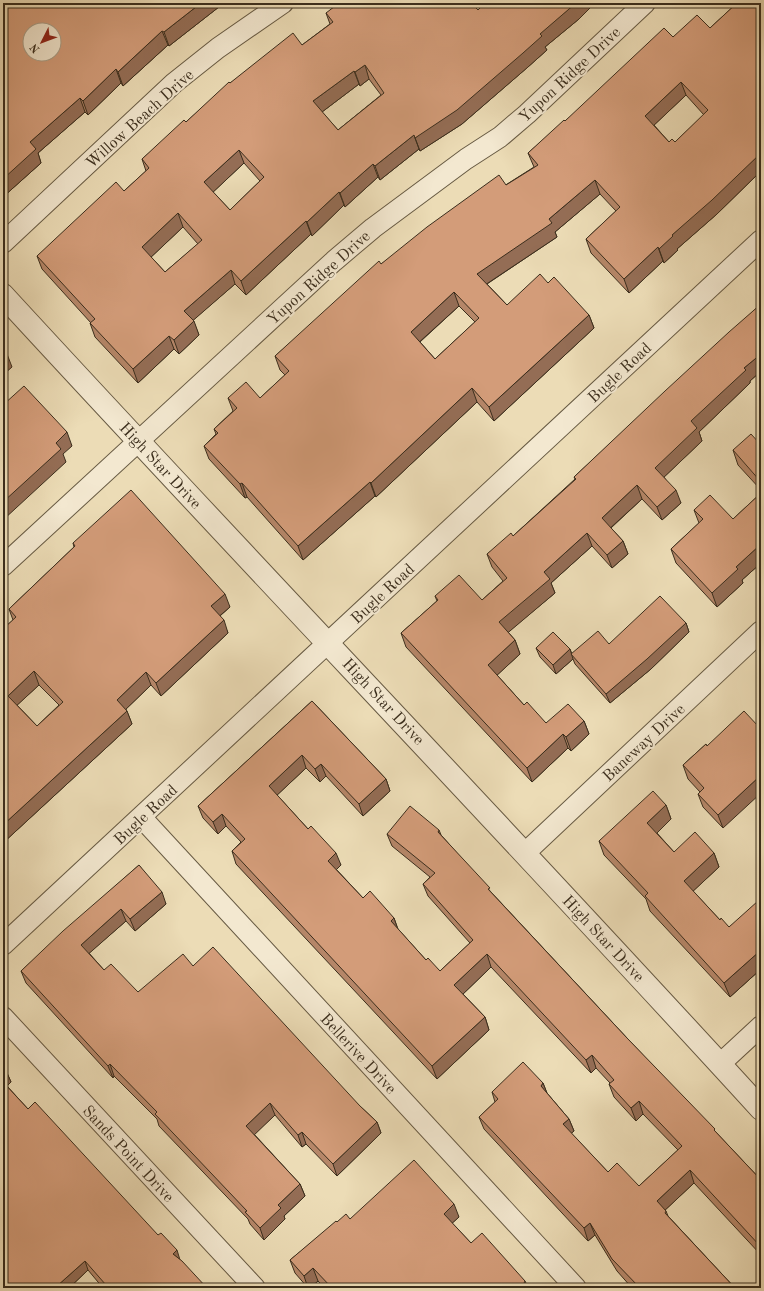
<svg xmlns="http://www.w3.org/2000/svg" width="764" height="1291" viewBox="0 0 764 1291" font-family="'Old Standard TT',serif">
  <rect width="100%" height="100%" fill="#ecdcb6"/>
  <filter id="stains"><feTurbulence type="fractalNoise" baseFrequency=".005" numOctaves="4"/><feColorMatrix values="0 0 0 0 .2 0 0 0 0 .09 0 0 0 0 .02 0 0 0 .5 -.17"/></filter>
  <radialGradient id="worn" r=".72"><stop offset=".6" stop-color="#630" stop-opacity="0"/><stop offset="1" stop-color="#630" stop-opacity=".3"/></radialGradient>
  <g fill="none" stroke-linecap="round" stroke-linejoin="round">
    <defs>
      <path id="minor" d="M3,243L174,83L218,48L283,3
        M3,566L334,261L373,228L466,159L500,137L527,114L645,3
        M142,818L576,1288
        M525,853L761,631
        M3,945L761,240
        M3,1017L255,1288
        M720,1064L761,1026"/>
      <path id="tertiary" d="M3,295C254,568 511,835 761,1109"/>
    </defs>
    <use href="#minor" stroke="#675a43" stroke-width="22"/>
    <use href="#tertiary" stroke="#675a43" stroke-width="24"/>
    <use href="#minor" stroke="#f3e8d0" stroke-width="20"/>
    <use href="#tertiary" stroke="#f3e8d0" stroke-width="22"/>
  </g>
  <path fill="#b58668" stroke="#3b2e1d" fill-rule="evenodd" d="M3,3H224L169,46L168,45L123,86L121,83L88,115L85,112L38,153L41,163L3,197Z
    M485,3H595L579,19L545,47L547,50L528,67L462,124L420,151L419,149L380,180L378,177L345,207L344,205L312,236L311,234L246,295L235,284L193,320L199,335L179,354L174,349L138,383L95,337L90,323H91L42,269L37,256L124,191L146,171L142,159L186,122L230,83L302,45L330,24L326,13L478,10ZM369,79L381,95L338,130L322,112L359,84L360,86ZM244,163L260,181L230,210L213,192ZM183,227L198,244L165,272L151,257Z
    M734,3H761V171L717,214L677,249L678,250L664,263L663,261L629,293L591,253L586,239L616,211L600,194L555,232L557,237L487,284L507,305L548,283L589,315L594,328L494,421L477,402L376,497L375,496L303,560L247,497L245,498L209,459L204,446L216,434L214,429L233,411L228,398H260L285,375L280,370L275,356L381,264L534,167L528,153L565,121L673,37L710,28L735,5ZM686,95L704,115L675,142H669L654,125ZM459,306L475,322L435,359L420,342Z
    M761,304V371L750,381V383L699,432L702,441L664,477L681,503L662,520L642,499L611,528L623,541L628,554L612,568L592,546L551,583L555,593L508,632L515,640L520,654L497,675L524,705L546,723L584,721L589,734L571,751L568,748L532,782L406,647L401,633L437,601L435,596L482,600L503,581L492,567L487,554L513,536L575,479L574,477Z
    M761,445V490L738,465L733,450Z
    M761,493V563L742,580L743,583L717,607L676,563L671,549L699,523L694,510L733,519Z
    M73,543L230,607L220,616L228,633L161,696L151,685L126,709L132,724L3,843V629L13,620L9,609L74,547ZM39,685L59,705L37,726L17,705Z
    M686,623L689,632L651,669L610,703L575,664L573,659L556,674L540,657L536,648L570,649L572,654L609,644Z
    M312,701L386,779L390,791L363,816L326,776L320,782L306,768L277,795L341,865L336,869L363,898L394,918L398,929L426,960L440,971L470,943L428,896L423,884L430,877L392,846L387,834L442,836L491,892L627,1038L761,1180V1255L694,1183L665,1210L666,1211L668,1216L735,1288H632L617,1271L595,1235L588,1241L484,1129L479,1117L495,1102L492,1092L543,1083L547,1093L569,1119L574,1131L571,1133L608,1172L639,1186L678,1150L643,1114L636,1121L614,1097L609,1084L610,1083L596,1068L591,1073L491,967L463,994L485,1017L489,1030L437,1079L236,864L232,851L241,842L226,826L218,834L203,818L198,806Z
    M706,744L723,828L703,807L698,794L700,792L688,779L683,765Z
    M666,805L671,819L657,833L674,852L714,853L719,867L693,891L720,920L729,927L761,905V969L730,997L650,911L646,899L604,855L599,841Z
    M139,865L166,904L135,931L126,921L89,953L104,970L138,992L193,966L360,1106L377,1122L381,1133L337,1176L306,1144L302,1147L275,1115L254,1134L300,1184L305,1196L284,1216L285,1219L264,1240L250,1224L248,1219L159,1126L157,1119L114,1076L113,1078L26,983L21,971Z
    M3,1068L7,1073L11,1082L7,1086L28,1109L180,1260L103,1288L88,1270L69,1288H3Z
    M459,1217L452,1223L471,1243L525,1281L527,1285L530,1288H325L318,1281L310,1288H308L295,1273L290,1260L337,1222L350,1219Z"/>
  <path fill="#946d55" stroke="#3b2e1d" d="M201,3H224L169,46L164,32Z
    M576,3H595L579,19L545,47L547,50L528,67L462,124L420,151L415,138Z
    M162,31L168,45L123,86L118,72Z
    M365,65L369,79L360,86L355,72Z
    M116,69L121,83L88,115L83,101Z
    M354,71L359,84L318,115L313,101Z
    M681,82L686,95L650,129L645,116Z
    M80,98L85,112L38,153L41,163L3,197V179L30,142Z
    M414,135L419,149L380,180L375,166Z
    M239,150L244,163L209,196L204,182Z
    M761,153V171L717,214L677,249L678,250L664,263L659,249L672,235Z
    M373,164L378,177L345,207L340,193Z
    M595,180L600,194L555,232L557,237L482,287L477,274L549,219Z
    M339,192L344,205L312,236L307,222Z
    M178,213L183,227L147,261L142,247Z
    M306,221L311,234L246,295L241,281Z
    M658,247L663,261L629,293L624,279Z
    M231,270L235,284L189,324L184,311Z
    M454,292L459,306L416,345L411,332Z
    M589,315L594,328L494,421L489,407Z
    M194,321L199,335L179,354L174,340Z
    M169,336L174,349L138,383L133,369Z
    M7,354L12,367L3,375V357Z
    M761,354V371L750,381V383L699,432L702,441L660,481L655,468L691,421L744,368Z
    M472,388L477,402L376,497L371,483Z
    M67,432L72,446L63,454L66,462L3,520V502L56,443Z
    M370,482L375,496L303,560L298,546Z
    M242,483L247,497L245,498L240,484Z
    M637,485L642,499L607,531L602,518Z
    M676,490L681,503L662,520L657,507Z
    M587,533L592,546L551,583L555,593L504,636L499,622L544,572Z
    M623,541L628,554L612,568L607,555Z
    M761,544V563L742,580L743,583L717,607L712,593L736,567Z
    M225,594L230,607L216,619L211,606Z
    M224,620L228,633L161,696L156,683Z
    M686,623L689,632L651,669L610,703L606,694Z
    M515,640L520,654L493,679L488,665Z
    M570,649L573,659L556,674L553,665Z
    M34,671L39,685L13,709L8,696Z
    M146,672L151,685L122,713L117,700Z
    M127,711L132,724L3,843V825Z
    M584,721L589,734L571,751L566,737Z
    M563,734L568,748L532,782L527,768Z
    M302,755L306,768L273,799L269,786Z
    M321,764L326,776L320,782L315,769Z
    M761,775V793L723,828L718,815Z
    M386,779L390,791L363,816L359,804Z
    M666,805L671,819L653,837L647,823Z
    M222,814L226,826L218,834L213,822Z
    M439,830L444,842L438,832Z
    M336,853L341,865L333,873L328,861Z
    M714,853L719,867L689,895L684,881Z
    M162,892L166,904L135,931L130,919Z
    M121,909L126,921L85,957L81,945Z
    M394,918L398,930L391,921Z
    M761,950V969L730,997L724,983Z
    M487,954L491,967L459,998L454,985Z
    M485,1017L489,1030L437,1079L432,1066Z
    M592,1055L596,1068L591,1073L586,1060Z
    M110,1064L114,1076L113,1078L108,1066Z
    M7,1073L11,1082L4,1089L3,1086V1077Z
    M543,1083L548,1096L541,1086Z
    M639,1101L643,1114L636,1121L631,1108Z
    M270,1103L275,1115L251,1138L246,1126Z
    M569,1119L574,1131L567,1137L563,1124Z
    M377,1122L381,1133L337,1176L333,1164Z
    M302,1132L306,1144L302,1147L298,1135Z
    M690,1170L694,1183L661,1214L657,1201Z
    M300,1184L305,1196L284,1216L285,1219L264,1240L260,1228L278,1205Z
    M454,1204L459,1217L448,1227L444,1214Z
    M590,1223L595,1235L588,1241L584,1228Z
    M177,1250L180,1260L173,1254Z
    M85,1261L88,1270L69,1288H58L57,1286Z
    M313,1268L318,1281L310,1288H308L304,1276Z"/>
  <path fill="#d39c79" stroke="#3b2e1d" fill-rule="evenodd" d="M3,3H201L164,32L162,31L118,72L116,69L83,101L80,98L30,142L36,149L3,179ZM30,30H54V54H30Z
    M339,3H471L478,10L485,3H576L540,34L542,36L523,53L457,110L415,138L414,135L375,166L373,164L340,193L339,192L307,222L306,221L241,281L231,270L184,311L194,321L174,340L169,336L133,369L90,323L95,319L37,256L116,182L124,191L149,168L142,159L184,120L186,122L229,82L230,83L293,33L302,45L333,22L326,13ZM365,65L384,93L338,130L313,101L354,71L355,72ZM239,150L264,177L230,210L204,182ZM178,213L202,240L165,272L142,247Z
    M737,3H761V153L712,200L672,235L673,236L659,249L658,247L624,279L586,239L620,207L595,180L549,219L552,223L477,274L507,305L540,274L548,283L554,277L589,315L489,407L472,388L371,483L370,482L298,546L242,483L240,484L204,446L218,433L214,429L237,408L228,398L246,382L260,398L289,371L275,356L379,261L381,264L427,227L499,175L506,185L538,165L528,153L564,120L565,121L664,28L673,37L697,15L710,28ZM681,82L708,110L675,142L672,139L669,142L645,116ZM454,292L479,318L435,359L411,332Z
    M761,304V354L744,368L746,370L691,421L697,428L655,468L676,490L657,507L637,485L602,518L623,541L607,555L587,533L544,572L550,579L499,622L515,640L488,665L524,705L527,702L546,723L568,704L584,721L566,737L563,734L527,768L401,633L438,600L435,596L459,575L482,600L507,578L487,554L511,533L513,536L576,479L574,477L665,391L729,332Z
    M3,349L7,354L3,357Z
    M24,386L67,432L56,443L61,449L3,502V405Z
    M751,434L761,445V482L733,450Z
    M131,490L225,594L211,606L224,620L156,683L146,672L117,700L127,711L3,825V629L16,617L9,609L75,546L73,543ZM34,671L63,702L37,726L8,696Z
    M761,493V544L736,567L738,569L712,593L671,549L703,519L694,510L710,495L733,519Z
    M660,596L686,623L647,659L606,694L571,654L598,631L609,644Z
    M553,632L570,649L553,665L536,648Z
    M312,701L386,779L359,804L321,764L315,769L302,755L269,786L308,829L311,826L336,853L328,861L363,898L370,891L394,918L391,921L426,960L428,958L440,971L473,940L423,884L435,873L387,834L410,806L439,830L438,832L490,888L488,889L627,1038L715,1129L714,1130L761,1180V1247L690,1170L657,1201L666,1211L665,1213L735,1288H640L612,1259L590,1223L584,1228L479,1117L498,1099L492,1092L523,1062L543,1083L541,1086L569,1119L563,1124L608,1172L617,1163L639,1186L682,1146L639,1101L631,1108L609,1084L614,1080L592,1055L586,1060L487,954L454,985L485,1017L432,1066L232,851L245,839L222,814L213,822L198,806Z
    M744,711L759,727L761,725V775L718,815L698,794L704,788L683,765L706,744L707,746Z
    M653,791L666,805L647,823L674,852L695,832L714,853L684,881L720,920L721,918L729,927L758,901L761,905V950L724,983L645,896L648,893L599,841Z
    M139,865L162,892L130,919L121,909L81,945L104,970L111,964L138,992L183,954L193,966L213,947L360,1106L377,1122L333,1164L302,1132L298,1135L270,1103L246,1126L300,1184L278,1205L281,1208L260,1228L245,1212L247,1211L155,1114L157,1112L110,1064L108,1066L21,971L63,931Z
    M3,1068L7,1073L3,1077Z
    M3,1082L28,1109L35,1102L158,1235L161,1233L177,1250L173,1254L182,1261L207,1288H103L106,1285L85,1261L57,1286L59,1288H3Z
    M414,1160L454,1204L444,1214L471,1243L482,1233L525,1281L524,1283L530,1288H332L313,1268L304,1276L290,1260L336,1221L337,1222L346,1214L350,1219Z"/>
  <g text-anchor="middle" stroke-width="4" stroke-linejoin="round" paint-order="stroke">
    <g font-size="16" fill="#3b2e1d" stroke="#f3e8d0">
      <text transform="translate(569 74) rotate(-43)" y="6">Yupon Ridge Drive</text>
      <text transform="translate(139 118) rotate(-42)" y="6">Willow Beach Drive</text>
      <text transform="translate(318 277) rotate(-42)" y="6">Yupon Ridge Drive</text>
      <text transform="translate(619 372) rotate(-43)" y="6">Bugle Road</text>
      <text transform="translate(161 465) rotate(47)" y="6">High Star Drive</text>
      <text transform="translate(382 593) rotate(-43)" y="6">Bugle Road</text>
      <text transform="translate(384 701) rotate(47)" y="6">High Star Drive</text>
      <text transform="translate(643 742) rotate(-43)" y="6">Baneway Drive</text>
      <text transform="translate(145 814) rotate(-43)" y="6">Bugle Road</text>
      <text transform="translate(604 938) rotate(47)" y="6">High Star Drive</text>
      <text transform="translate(359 1053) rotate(47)" y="6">Bellerive Drive</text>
      <text transform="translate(129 1153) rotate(47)" y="6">Sands Point Drive</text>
    </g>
  </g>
  <rect width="764" height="1291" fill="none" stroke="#ecdcb6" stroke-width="16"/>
  <rect x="4" y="4" width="756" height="1283" fill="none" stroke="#3b2e1d" stroke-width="2"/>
  <rect x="8" y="8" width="748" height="1275" fill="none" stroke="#3b2e1d"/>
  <g transform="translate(42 42) rotate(228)"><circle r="19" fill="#f3e8d0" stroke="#a99e88"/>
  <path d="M0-3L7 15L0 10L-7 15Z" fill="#8f2418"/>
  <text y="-6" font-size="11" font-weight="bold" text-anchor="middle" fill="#3b2e1d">N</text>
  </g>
  <rect width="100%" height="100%" filter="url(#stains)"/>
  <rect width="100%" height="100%" fill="url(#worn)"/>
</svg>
